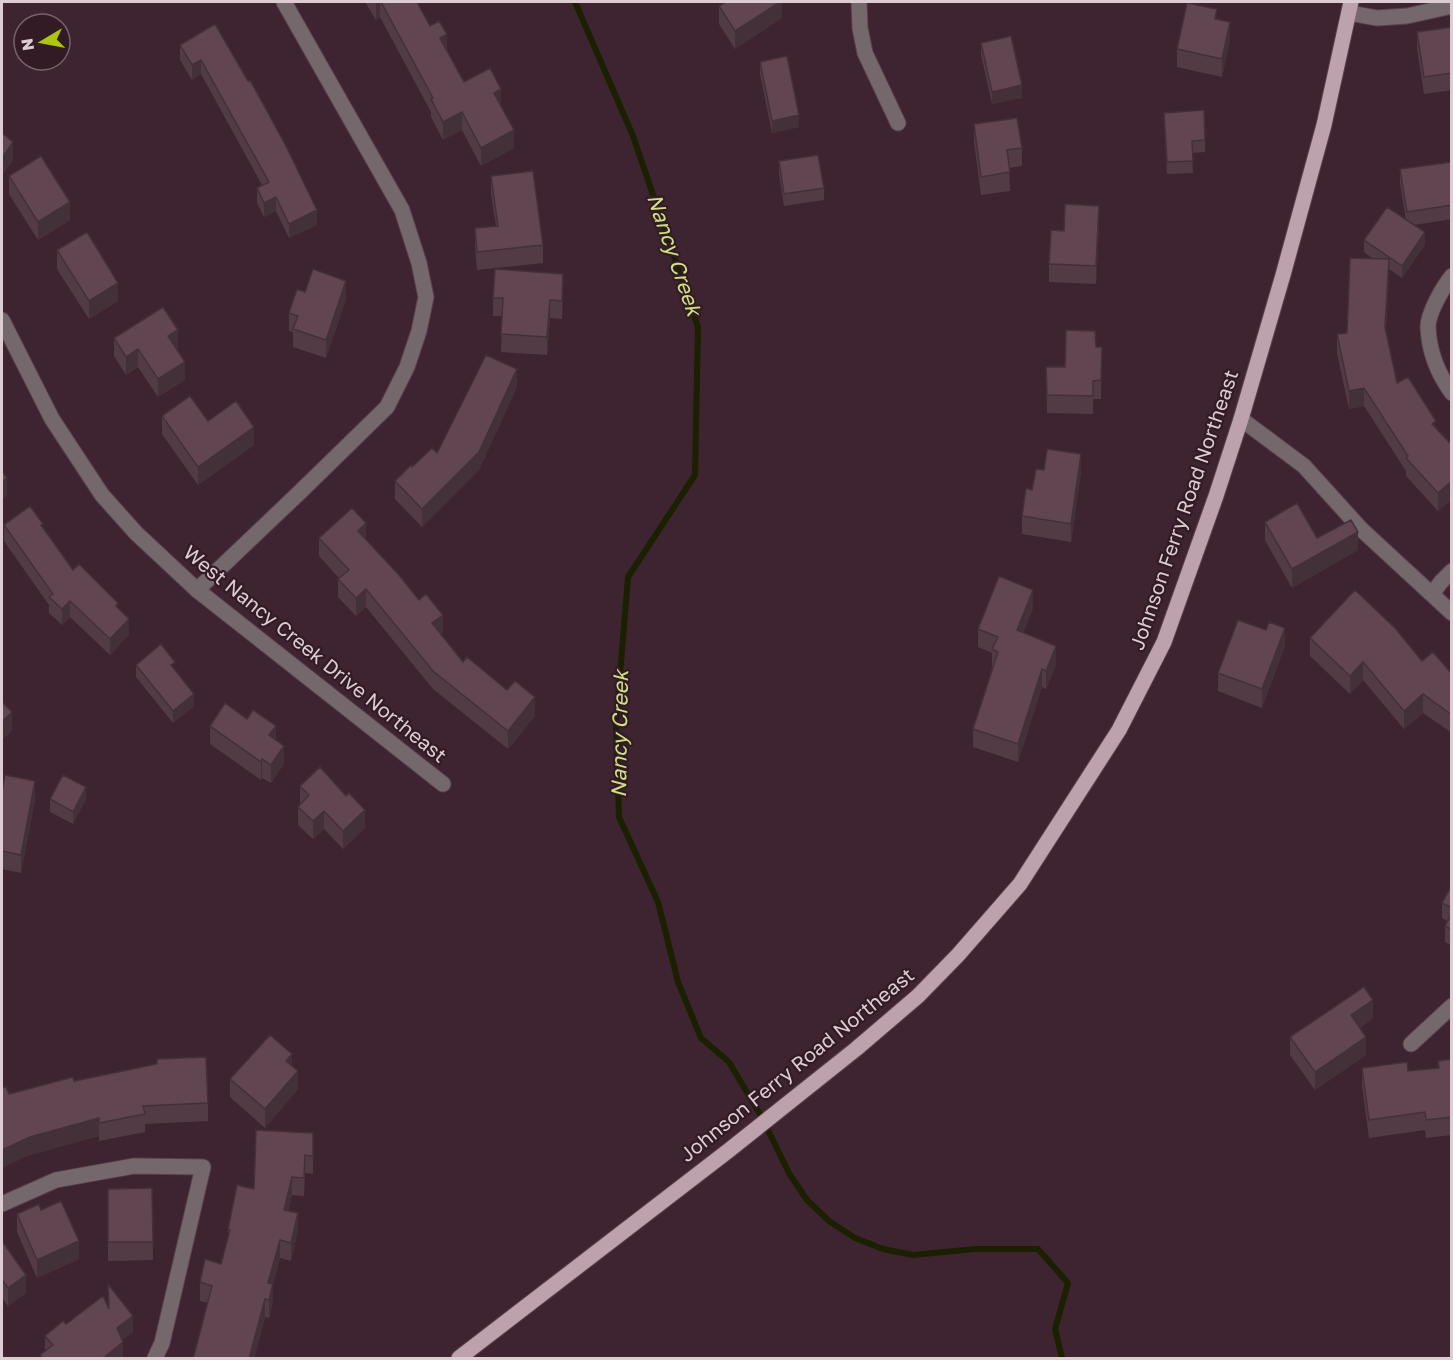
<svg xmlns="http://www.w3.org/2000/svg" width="1453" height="1360" viewBox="0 0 1453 1360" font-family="'Golos Text',sans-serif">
  <rect width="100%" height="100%" fill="#3e2430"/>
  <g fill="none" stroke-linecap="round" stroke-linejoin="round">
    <path stroke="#1b2000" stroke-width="6" d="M575,2L633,136L698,327L695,475L628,577L616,725L619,817L658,902L678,982L701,1038L729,1062L761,1116L790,1175L807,1200L829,1221L855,1238L883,1249L913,1255L975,1249H1038L1068,1283L1055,1329L1062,1358"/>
    <defs>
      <path id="minor" d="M859,2L860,28L865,53L898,123
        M1349,13L1377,18L1407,16L1452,6
        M1452,276C1443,287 1428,313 1428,327C1429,351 1438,374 1452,393
        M2,320L52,419L102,495L136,533L197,590L443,784
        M1241,419L1304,466L1361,529L1452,613
        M197,590L300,492L387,407L407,367L419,331L426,297L419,263L402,210L284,2
        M1432,594L1441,582L1452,571
        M1411,1044L1452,1006
        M2,1204L56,1180L134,1166L203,1167L162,1343L155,1358"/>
      <path id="major" d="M459,1358L728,1151L856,1049L918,996L958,955L1020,884L1119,730L1164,642L1216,496L1241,419L1283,275L1324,125L1351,2"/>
    </defs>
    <use href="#minor" stroke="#5b424d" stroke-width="17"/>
    <use href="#major" stroke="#5b424d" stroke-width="17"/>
    <use href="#minor" stroke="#75686d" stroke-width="15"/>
    <use href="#major" stroke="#bda1ac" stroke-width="15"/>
  </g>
  <path fill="#533b46" d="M365,2H417L430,26L447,50L464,82L501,107L514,148L481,166L462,130L443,140L431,117V112L380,17L376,20Z
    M724,2H782V18L735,49L719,24V6Z
    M1217,20L1230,40L1222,77L1177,67V49Z
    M215,24L317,225L289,238L276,211L264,217L257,203V188L262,185L201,74L192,80L180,60V45Z
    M1452,27V90L1424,94L1417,49V32Z
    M981,43L1022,98L992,104L981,55Z
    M760,62L799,127L772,133L760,74Z
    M1164,113L1205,140V152L1192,153L1193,173L1167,174Z
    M974,124L1022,148V166L1009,168L1010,191L981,195L974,142Z
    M779,161L824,188V200L784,206L779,174Z
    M1452,162V219L1414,225L1425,245L1402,278L1389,269L1386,330L1397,383L1452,445V499L1438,511L1406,476V471L1364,406L1349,409L1337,353V334L1347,333L1373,259L1364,252V240L1406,220L1400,183V169Z
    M9,176L70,220L38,240L9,194Z
    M491,176L543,245V263L477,270L475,247V228L496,226L491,194Z
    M1099,224L1096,284L1049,282V264L1064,231Z
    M57,250L118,301L89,319L57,269Z
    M305,292L346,299L326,358L293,347V332L289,331V313Z
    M563,292L562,319L550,318L547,355L501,352L502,316H493V298Z
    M114,338L178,349H177L185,380L158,397L138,367L126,375L114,356Z
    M1096,347H1102L1101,399H1093V414L1047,413L1046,367H1065Z
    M517,387L479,470L422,527L395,499V481L412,467L437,453Z
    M162,416L208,421L254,445L198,485L162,434Z
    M1044,470L1081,472L1071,542L1022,534V516L1032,490Z
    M1265,522L1358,550L1292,588L1265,540Z
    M4,525L43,529L73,570L118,609L129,635L110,655L70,617L62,625L49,613V605L4,541Z
    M319,538L366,540L443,633L441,634L463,662L535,716L508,749L433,689L366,607L356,616L338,597V579L339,578L319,556Z
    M1033,608L1023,633L1056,665L1046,689L1042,687L1018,762L973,747V729L992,668V653L978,647V629Z
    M1266,630L1285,646L1262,708L1218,691V673Z
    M1310,638L1422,661L1452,674V733L1423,713L1404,729L1363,680L1350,694L1310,656Z
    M136,665L175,669L194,706L173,723L136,677Z
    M210,726L276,740L284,764L271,783L262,778L261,780L210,744Z
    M300,786L365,828L343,849L324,829L313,839L298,825V807L300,804Z
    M2,791L35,799L21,873L2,869Z
    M50,799H86L73,824L50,812Z
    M1452,885V946L1445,942V926L1447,921L1442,918V903Z
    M1373,1018L1360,1028L1366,1055L1315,1090L1290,1055V1037Z
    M1452,1032V1053L1450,1052V1034Z
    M1452,1059V1135L1426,1138L1425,1130L1369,1138L1362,1086V1068L1408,1071L1438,1068V1061Z
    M292,1066L298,1089L265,1128L230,1097V1079Z
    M74,1081L208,1103V1121L145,1124V1132L99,1141V1136L30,1155L9,1094Z
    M313,1133V1174L305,1173L304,1196L292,1195L288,1211L298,1231L291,1261L280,1258L273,1284V1302L269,1318L265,1317L254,1359H193L208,1303L200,1301V1282L221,1264L228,1239V1229L254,1189Z
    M152,1188L153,1260L108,1261V1189Z
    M17,1214L79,1259L37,1278L17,1232Z
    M2,1241L26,1293L8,1306L2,1298Z
    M108,1309L133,1332L122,1340L123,1358L122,1359H40V1355L45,1351V1336L66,1324Z"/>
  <path fill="#443039" d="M376,2H380V17L376,20Z
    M780,2H782V18L735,49V31Z
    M1230,22V40L1222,77V59Z
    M447,34V52L440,38Z
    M201,60V74L192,80V65Z
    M1022,85V98L992,104V92Z
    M501,89V107L494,93Z
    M462,112V130L443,140V122Z
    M799,115V127L772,133V121Z
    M514,130V148L481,166V148Z
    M13,142V160L2,176V158Z
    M276,197V211L264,217V203Z
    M70,202V220L38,240V222Z
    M1099,206V224L1096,284V266Z
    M317,210V225L289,238V224Z
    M1425,232V245L1402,278V266Z
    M1389,259V278L1385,345V327Z
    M563,274V292L562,319V301Z
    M346,281V299L326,358V340Z
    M118,283V301L89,319V301Z
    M550,300V318L547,355V337Z
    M178,330V349L168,355V336Z
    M138,349V367L126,375V357Z
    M185,362V380L158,397V379Z
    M517,369V387L479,470L422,527V509Z
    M1364,388V406L1349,409V391Z
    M254,427V445L198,485V467Z
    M1081,454V472L1071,542V524Z
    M7,478V496L2,500V482Z
    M1452,481V499L1438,511V493Z
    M366,523V541L358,531Z
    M1358,532V550L1292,588V569Z
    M366,589V607L356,616V598Z
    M1033,590V608L1017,649V630Z
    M70,601V617L62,625V609Z
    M443,615V633L432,641V623Z
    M129,619V635L110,655V639Z
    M1285,628V646L1262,708V689Z
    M1056,646V665L1046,689V671Z
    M1363,662V680L1350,694V676Z
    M1042,669V687L1018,762V744Z
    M194,694V706L173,723V711Z
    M1423,694V713L1404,729V711Z
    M535,697V716L508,749V731Z
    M12,712V731L2,740V722Z
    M276,726V744L269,735Z
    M284,746V764L271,783V765Z
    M262,759V778L261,780V762Z
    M35,781V799L21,873V855Z
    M86,787V799L73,824V812Z
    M365,810V828L343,849V831Z
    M324,811V829L313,839V821Z
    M1373,1000V1018L1351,1034V1015Z
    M1366,1037V1055L1315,1090V1072Z
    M292,1054V1072L286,1061Z
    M298,1071V1089L265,1128V1109Z
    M99,1118V1136L30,1155L2,1168V1150L30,1137Z
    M292,1177V1195L284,1229V1210Z
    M298,1213V1231L291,1261V1243Z
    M280,1240V1258L268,1301V1283Z
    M79,1241V1259L37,1278V1260Z
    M26,1275V1293L8,1306V1288Z
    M273,1284V1302L269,1318V1300Z
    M265,1299V1317L254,1359H249Z
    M133,1316V1332L117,1344V1328Z
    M123,1342V1358L122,1359H102Z"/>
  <path fill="#614551" stroke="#443039" stroke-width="1.5" d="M381,2H417L430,26L439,21L447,34L440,38L464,82L490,68L501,89L494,93L514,130L481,148L462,112L443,122L431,99L433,98Z
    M726,2H780L735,31L719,6Z
    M1187,3L1217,9L1215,19L1230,22L1222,59L1177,49Z
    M215,24L248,81L250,80L285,144L317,210L289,224L276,197L264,203L257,188L269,182L201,60L192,65L180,45Z
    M1452,27V73L1424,77L1417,32Z
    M1011,36L1022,85L992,92L981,43Z
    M787,56L799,115L772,121L760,62Z
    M1204,110L1205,140L1192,141L1193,161L1167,162L1164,113Z
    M1017,118L1022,148L1007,150L1010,172L981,177L974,124Z
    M2,133L13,142L2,158Z
    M818,155L824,188L784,194L779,161Z
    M41,156L70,202L38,222L9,176Z
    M1452,162V205L1407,212L1400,169Z
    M533,171L543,245L477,252L475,228L498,226L491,176Z
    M1065,204L1099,206L1096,266L1049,264L1051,230L1064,231Z
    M1387,207L1425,232L1402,266L1364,240Z
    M87,232L118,283L89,301L57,250Z
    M1350,258L1389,259L1385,327L1397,383L1408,377L1436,421L1432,424L1452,445V481L1438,493L1406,458L1408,456L1364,388L1349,391L1337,334L1347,333Z
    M313,269L346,281L326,340L293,329L298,316L289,313L297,289L305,292Z
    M495,269L563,274L562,301L550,300L547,337L501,334L503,298H493Z
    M163,307L178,330L168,336L185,362L158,379L138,349L126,357L114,338Z
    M1066,330L1095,331L1096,347H1102L1101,380L1093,381V396L1047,395L1046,367H1065Z
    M486,355L517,369L479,452L422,509L395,481L411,465L412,467L432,448L437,453Z
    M190,396L208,421L236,401L254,427L198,467L162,416Z
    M1047,449L1081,454L1071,524L1022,516L1026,488L1032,490L1036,469L1044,470Z
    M2,471L7,478L2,482Z
    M1297,503L1317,538L1351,520L1358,532L1292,569L1265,522Z
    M30,506L43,524L41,525L73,570L79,564L118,603L116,606L129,619L110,639L70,601L62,609L49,597L53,594L4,525Z
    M352,508L366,523L358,531L399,575L419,600L426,594L443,615L432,623L463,662L467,657L507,690L515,681L535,697L508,731L433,671L366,589L356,598L338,579L349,570L319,538Z
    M999,576L1033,590L1017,630L1056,646L1046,671L1042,669L1018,744L973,729L998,652L992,649L998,637L978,629Z
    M1355,590L1395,628L1422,661L1433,652L1452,674V715L1423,694L1404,711L1363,662L1350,676L1310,638Z
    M1238,620L1266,630L1269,622L1285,628L1262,689L1218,673Z
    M161,644L175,662L171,665L194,694L173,711L136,665Z
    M2,702L12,712L2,722Z
    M225,703L247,719L253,710L276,726L269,735L284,746L271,765L262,759L261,762L210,726Z
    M320,767L346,796L349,793L365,810L343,831L324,811L313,821L298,807L309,795L300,786Z
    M5,775L35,781L21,855L2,851V791Z
    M63,775L86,787L73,812L50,799Z
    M1452,885V908L1442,903Z
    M1452,913V930L1445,926Z
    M1364,987L1373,1000L1351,1015L1366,1037L1315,1072L1290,1037Z
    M270,1035L292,1054L286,1061L298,1071L265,1109L230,1079Z
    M206,1057L208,1103L143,1106L145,1114L99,1123V1118L30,1137L2,1150V1088L6,1087L9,1094L73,1077L74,1081L157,1064V1059Z
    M1452,1059V1117L1426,1120L1425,1112L1369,1120L1362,1068L1407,1062L1408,1071L1439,1068L1438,1061Z
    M256,1130L313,1133V1156L305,1155L304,1178L292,1177L284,1210L298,1213L291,1243L280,1240L268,1283L273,1284L269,1300L265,1299L249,1359H193L212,1286L200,1282L205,1259L221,1264L230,1230L228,1229L237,1185L254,1189Z
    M152,1188L153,1242H108V1189Z
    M61,1201L79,1241L37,1260L17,1214L39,1204L41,1210Z
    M2,1241L26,1275L8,1288L2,1280Z
    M108,1284L133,1316L117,1328L123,1342L102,1359H43L40,1355L53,1345L45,1336L63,1321L66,1324L103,1296L109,1309Z"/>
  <g text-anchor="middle" stroke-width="4.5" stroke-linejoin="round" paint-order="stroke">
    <g font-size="20" fill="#ddccd2" stroke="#331b26">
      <text transform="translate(1184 510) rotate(-71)" y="7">Johnson Ferry Road Northeast</text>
      <text transform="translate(315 654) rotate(39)" y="7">West Nancy Creek Drive Northeast</text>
      <text transform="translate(797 1065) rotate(-39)" y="7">Johnson Ferry Road Northeast</text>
    </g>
    <g font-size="21" font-style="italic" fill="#cee180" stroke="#331b26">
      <text transform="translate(674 255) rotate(71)" y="7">Nancy Creek</text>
      <text transform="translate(620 734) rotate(-89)" y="7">Nancy Creek</text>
    </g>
  </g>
  <rect width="1453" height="1360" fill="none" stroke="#ddccd2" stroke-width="6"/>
  <g transform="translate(42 42) rotate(260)"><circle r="28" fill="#331b26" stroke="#77626b" stroke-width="1.5"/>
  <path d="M0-4.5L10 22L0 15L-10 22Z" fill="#aec60b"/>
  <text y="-9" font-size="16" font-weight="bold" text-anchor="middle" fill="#ddccd2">N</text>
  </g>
</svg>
